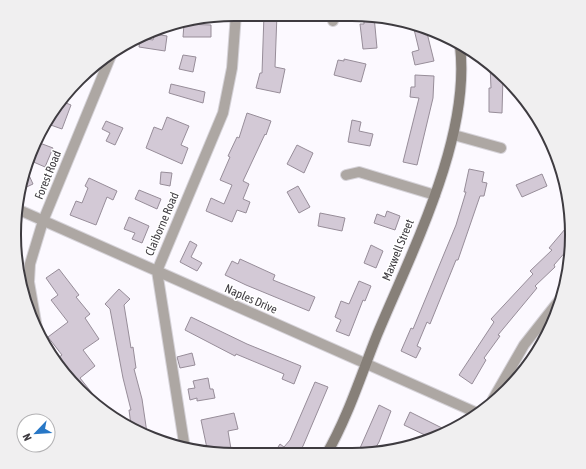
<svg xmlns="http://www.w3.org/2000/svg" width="586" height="469" viewBox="0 0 586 469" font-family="'Asap Condensed',sans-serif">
  <rect width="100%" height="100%" fill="#fcf9ff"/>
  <path fill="#d3c9d6" stroke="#978d99" d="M264,14H277L275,67L285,69L280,93L256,88L260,73H262Z
    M364,14L374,16L377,48L363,49L360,24H364Z
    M184,24L211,25V37H183Z
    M413,25L426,29L434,61L415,65L412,52L419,50Z
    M154,34L167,36L165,51L139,47L140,38L153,40Z
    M183,55L196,57L193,72L179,69Z
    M344,59L366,64L361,82L334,75L338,60L344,61Z
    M490,65L497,69L503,76L502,113L489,112V88H491Z
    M415,75L434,76L433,98L417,165L403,162L419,98L410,97L411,87H415Z
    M171,84L205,92L203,103L169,93Z
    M61,101L71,105L62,129L45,123Z
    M247,113L271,121L266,135L265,134L243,181L249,184L243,199L250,202L246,213L237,210L232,222L206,211L211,198L224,204L232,185L220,180L230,157L228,156L237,137L239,138Z
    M167,117L189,126L181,145L188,148L182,164L146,148L154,127L162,130Z
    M352,120L361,122L359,131L373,134L370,146L348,142Z
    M106,121L123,128L115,145L106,141L110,133L102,129Z
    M37,142L53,148L45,167L29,160Z
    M297,145L313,153L304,173L287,164Z
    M469,169L484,172L482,182L487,183L484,196H480L458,260H456L430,324L427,322L417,346L421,348L416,358L401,351L411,328L413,329L456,225L466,192H464Z
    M161,172L172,173L170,186L160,184Z
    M28,173L33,184L20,190L22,176Z
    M542,174L547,186L522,197L516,185Z
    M89,178L117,191L113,200L107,197L96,225L70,215L76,201L82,203L88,188L85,186Z
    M298,186L310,207L299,213L287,192Z
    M139,190L161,199L157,209L135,199Z
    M387,211L400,216L395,230L374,223L377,214L385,217Z
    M320,213L345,218L342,231L318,226Z
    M129,217L149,226L142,243L132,239L135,233L124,229Z
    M571,222L568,249L554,265L555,267L535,286L537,288L498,335L500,336L484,358L486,360L472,384L459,375L494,322L491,319L533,274L530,271L552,250L549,248Z
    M190,241L197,245L191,257L202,263L197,271L180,262Z
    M371,245L383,251L376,268L364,263Z
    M240,259L275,275L273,280L315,297L309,311L246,285L225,275L232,261L238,264Z
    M59,269L79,295L76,297L90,314L85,318L99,339L83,350L95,366L80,378L96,398L92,402L69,380L55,360L62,355L48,337L68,322L51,300L58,295L46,278Z
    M359,281L371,286L365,301L363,300L349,336L336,331L341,320L335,317L341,301L349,304Z
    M119,289L130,299L124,305L131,348L133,347L136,368L134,369L142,399L147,433L131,425L129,410H131L123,378L110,309L105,304Z
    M191,317L247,344L301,366L294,384L282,379L284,374L236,354L235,356L185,330Z
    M192,353L195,365L180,368L177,357Z
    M208,378L210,389H213L215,398L197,401V398L190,400L188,389L195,388L193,381Z
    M315,382L328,387L303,446L297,455H273L280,444L284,447L290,440Z
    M379,405L391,411L379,442L373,452L357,455Z
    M410,412L450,432L429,437L404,425Z
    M234,413L238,429L228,431L232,455L208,453L201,420Z"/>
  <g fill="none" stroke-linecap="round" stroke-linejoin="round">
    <defs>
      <path id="street" d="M333,21L335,14
        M454,135L501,148
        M346,175L359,172L435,195
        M17,209L475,412
        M38,334L29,282L30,264L43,221L112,53
        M493,399L524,345L561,298
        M185,449L157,271L223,113L232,68L236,14"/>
      <path id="secondary" d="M326,455C348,417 361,375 377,335C412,251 471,137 460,46"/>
    </defs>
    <use href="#street" stroke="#d6d3d9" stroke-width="12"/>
    <use href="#secondary" stroke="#d6d3d9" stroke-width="12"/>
    <use href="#street" stroke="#ada7a3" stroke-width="10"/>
    <use href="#secondary" stroke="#878079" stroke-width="10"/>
  </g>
  <g text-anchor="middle" stroke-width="3" stroke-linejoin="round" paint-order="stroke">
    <g font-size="12" fill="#3e3b40" stroke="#fff">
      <text transform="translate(48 175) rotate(-68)" y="4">Forest Road</text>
      <text transform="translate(162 224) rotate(-67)" y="4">Claiborne Road</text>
      <text transform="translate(398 250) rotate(-68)" y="4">Maxwell Street</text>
      <text transform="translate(251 299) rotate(24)" y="4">Naples Drive</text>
    </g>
  </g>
  <path d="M0 0H586V469H0ZM234 21H352A213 213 0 0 1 565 234V235A213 213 0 0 1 352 448H234A213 213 0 0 1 21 235V234A213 213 0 0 1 234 21Z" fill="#f0eff0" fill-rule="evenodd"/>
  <path fill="none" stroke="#3e3b40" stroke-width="2" d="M234 21H352A213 213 0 0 1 565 234V235A213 213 0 0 1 352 448H234A213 213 0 0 1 21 235V234A213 213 0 0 1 234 21Z"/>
  <g transform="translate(36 433) rotate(245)"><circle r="19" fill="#ffffff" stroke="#b2b1b3"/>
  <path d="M0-3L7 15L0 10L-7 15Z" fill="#2777c6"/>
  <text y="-6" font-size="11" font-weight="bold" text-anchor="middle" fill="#3e3b40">N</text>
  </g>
</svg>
